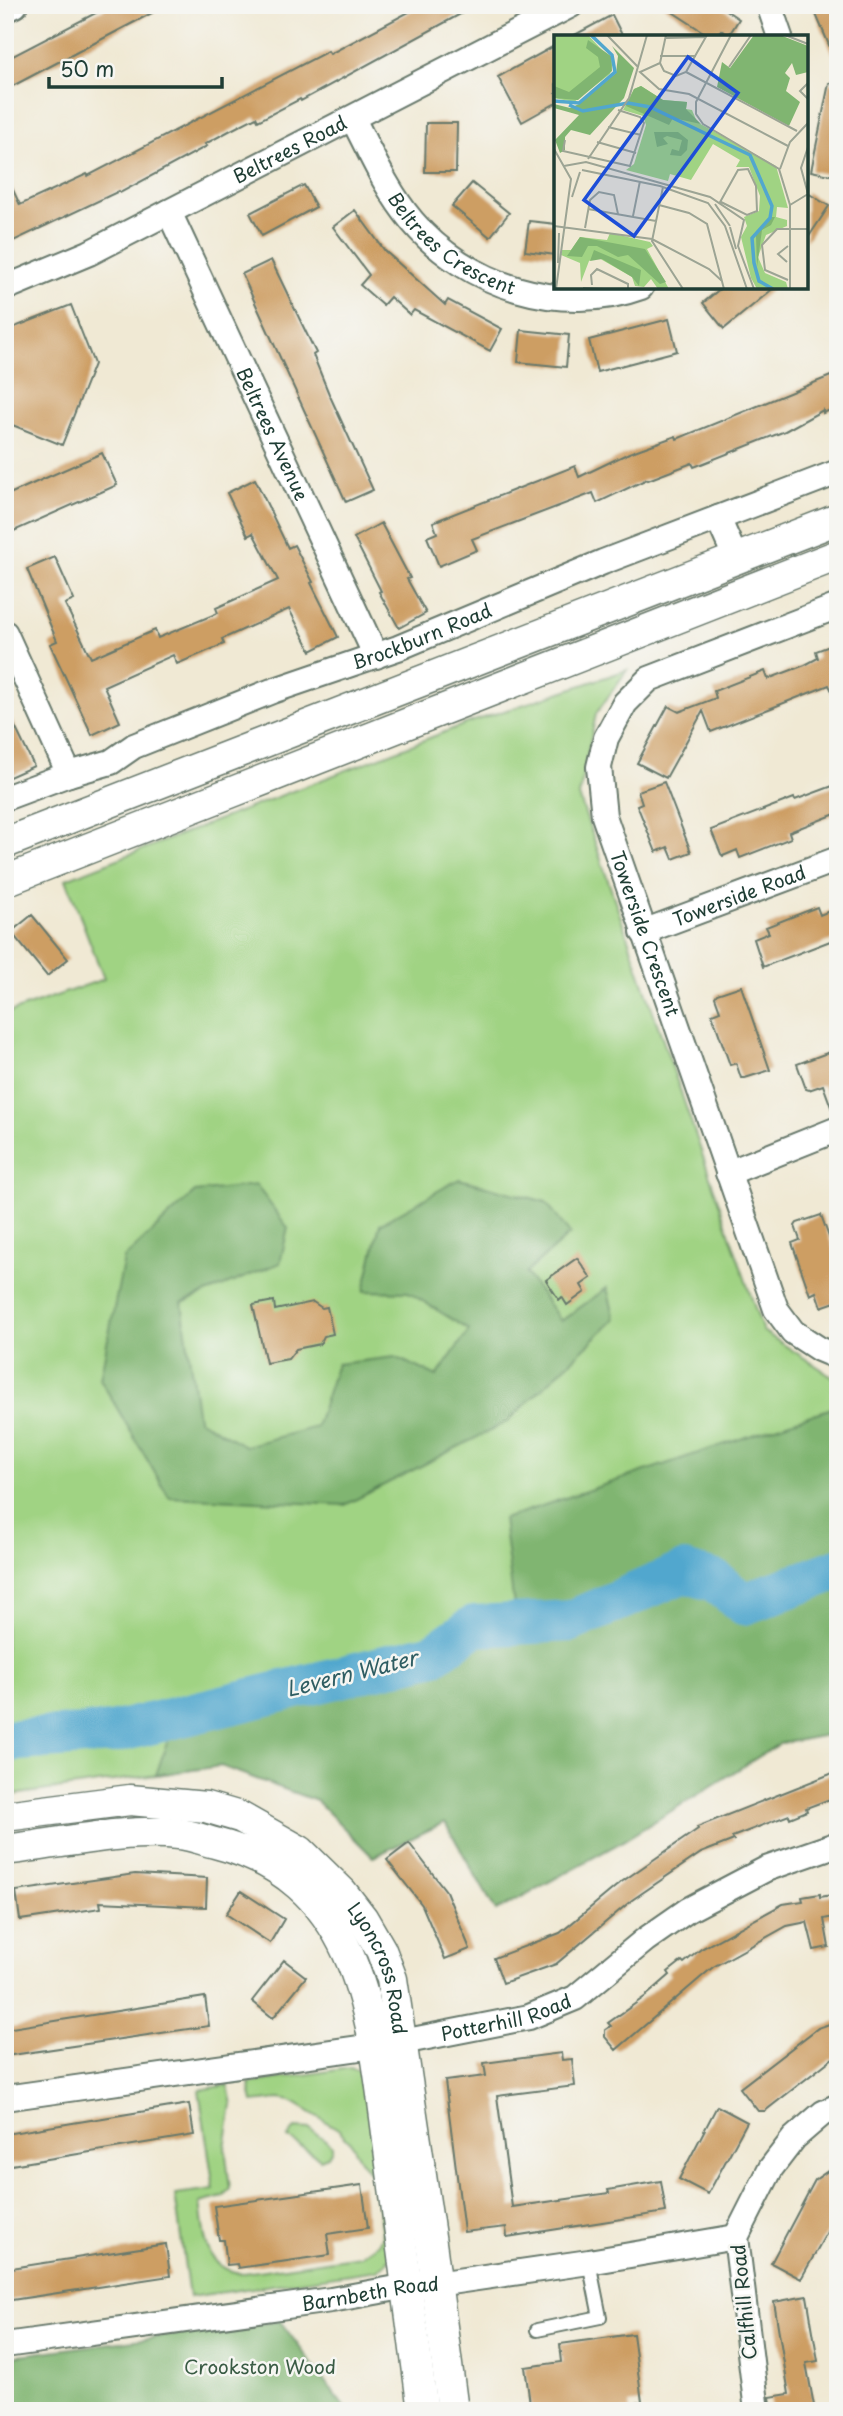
<svg xmlns="http://www.w3.org/2000/svg" width="843" height="2416" viewBox="0 0 843 2416" font-family="'Playpen Sans',sans-serif">
  <rect width="100%" height="100%" fill="#f6f6f2"/>
  <filter id="ink" filterUnits="userSpaceOnUse"><feTurbulence type="fractalNoise" baseFrequency=".0143" numOctaves="2"/><feDisplacementMap in="SourceGraphic" scale="14" xChannelSelector="R" yChannelSelector="G"/><feConvolveMatrix kernelMatrix="1 2 1 2 8 2 1 2 1" color-interpolation-filters="sRGB"/></filter>
  <filter id="wash" filterUnits="userSpaceOnUse"><feTurbulence type="fractalNoise" baseFrequency=".00686" numOctaves="4" result="noise"/><feDisplacementMap in="SourceGraphic" scale="28" xChannelSelector="R" yChannelSelector="G"/><feGaussianBlur stdDeviation="1.57" result="paint"/><feColorMatrix in="noise" values="0 0 0 0 0 0 0 0 0 0 0 0 0 0 0 0 0 1.4 0 .05"/><feComposite in="paint" operator="in"/></filter>
  <g filter="url(#wash)">
    <rect width="100%" height="100%" fill="#f0e9d4"/>
    <path fill="#a0d383" stroke="#60885c" stroke-width="2" d="M627,670L596,714L579,796L763,1331L838,1380V1733L779,1744L618,1844L496,1911L445,1822L373,1857L317,1801L221,1766L5,1796V1014L104,979L66,879L468,723Z
      M350,2068L360,2071L366,2080L390,2256L387,2262L377,2270L189,2297L175,2194L214,2189L199,2090L228,2085L232,2105L225,2147L230,2189L223,2197L200,2203C205,2235 203,2271 244,2273L360,2256L379,2243L382,2235L375,2180L360,2160L349,2140L338,2129L291,2101L279,2099L253,2102L249,2083Z
      M295,2128L310,2129L332,2145V2149L328,2156L320,2159C310,2150 299,2146 288,2138Z"/>
    <path fill="#80b571" stroke="#507952" stroke-width="2" d="M459,1179L546,1202L570,1234L526,1273L561,1321L607,1288L615,1319L507,1422L345,1505L169,1497L100,1379L124,1258L195,1192L256,1185L288,1228L280,1263L182,1303L198,1419L245,1446L316,1427L337,1364L395,1357L437,1376L469,1330L408,1292L364,1291L380,1224Z
      M838,1406V1733L779,1744L618,1844L496,1911L445,1822L373,1857L317,1801L221,1766L156,1775L171,1731L516,1623L503,1519Z
      M280,2321L347,2411H5V2357Z"/>
    <g fill="none" stroke-linecap="round" stroke-linejoin="round">
      <path stroke="#51a7ce" stroke-width="42" d="M5,1741L112,1733L434,1654L474,1626L571,1621L684,1572L715,1581L744,1604L838,1569"/>
    </g>
    <g id="blocks">
      <path fill="#cd9e64" d="M111,5H167L5,90V60Z
        M422,5H477L301,101L300,99L258,121L256,117L231,130L205,144L207,146L120,193L119,191L5,245V173L20,205L87,174L88,176L328,51L330,54Z
        M662,5H718L739,19L729,35L721,30L716,37H711Z
        M812,5H838V66Z
        M612,15L623,37H571Z
        M556,45V103L522,122L498,77Z
        M829,83L838,84V165L835,176L811,171Z
        M426,123H457L456,172H425Z
        M472,183L509,213L490,237L452,206Z
        M304,185L316,207L262,236L250,213Z
        M806,192L829,206L806,241Z
        M355,210L385,251L445,305L448,300L502,329L490,351L414,310L410,315L390,297L383,305L360,285L369,275L333,227Z
        M529,221L556,224V255L525,251Z
        M271,260L316,353L313,355L329,394L373,490L346,502L242,274Z
        M722,287H775L724,329L703,303Z
        M71,305L94,364L62,445L5,422V350L13,347L7,330Z
        M669,319L677,351L597,372L589,340Z
        M521,330L569,335L566,367L518,362Z
        M838,373V407L823,413V410L785,431L694,467L692,463L648,480L647,479L597,503L593,493L472,539L477,550L439,566L427,537L437,533L433,522L575,466L579,477L629,453L676,436L677,439Z
        M102,453L117,485L14,531L5,511V496Z
        M255,479L288,548L294,545L313,582L311,583L338,637L311,651L289,609L222,639L224,644L177,664L173,655L104,686L120,722L92,735L50,644L57,641L27,569L55,557L74,600L65,604L91,658L155,630L158,638L218,613L216,608L278,580L253,533L248,536L227,493Z
        M381,523L410,578L407,579L426,613L399,628L379,592L381,591L354,538Z
        M838,643V703L829,685L711,732L703,711L666,778L637,763L668,706L679,712L716,698L714,691L765,671L768,679L805,665L818,658L816,651Z
        M5,706L34,766L5,779Z
        M664,782L691,852L673,859L668,847L656,852L637,805L642,803L638,791Z
        M838,784V813L789,832L791,838L740,858L737,850L723,856L721,854L711,830L794,798L795,800Z
        M817,907L820,915L834,909L838,910V938L763,967L754,939L769,933L766,927Z
        M32,915L68,959L47,976L11,932Z
        M741,986L770,1070L745,1078H741L736,1063L730,1065L712,1014L720,1011L715,997L717,994Z
        M838,1049V1114L834,1115L823,1085L809,1090L806,1089L797,1064Z
        M821,1215L838,1262V1301L821,1307L816,1292L810,1295L792,1243L800,1240L795,1226L797,1223Z
        M577,1258L591,1278L581,1285L585,1292L567,1305L562,1297L559,1300L546,1280Z
        M274,1301L275,1310L313,1302L322,1308L327,1307L333,1334L324,1336L320,1344L296,1349L288,1359L266,1363L253,1305Z
        M838,1771V1796L806,1808L807,1811L790,1818L789,1815L732,1837L734,1840L701,1853L632,1900L556,1964L503,1983L494,1958L560,1933L620,1883L698,1829L697,1827Z
        M409,1843L446,1891L470,1949L445,1959L422,1905L387,1860Z
        M135,1874L207,1878L206,1907L100,1902L101,1908L20,1920L16,1891Z
        M241,1891L284,1919L270,1943L226,1914Z
        M820,1894V1897L838,1894V1916L824,1919L829,1947L814,1950L807,1922L787,1926L713,1967L616,2050L605,2037V2030L611,2026L608,2023L646,1996L670,1975L668,1972L682,1961L684,1963L701,1949L783,1904L803,1901L802,1897Z
        M284,1960L306,1977L273,2018L252,2001Z
        M205,1997L209,2026L5,2056V2029Z
        M838,2021V2054L765,2111H758L740,2088L818,2028Z
        M561,2053L562,2060L572,2059L575,2086L497,2096L512,2207L609,2193L608,2190L661,2181L666,2212L507,2237L506,2227L464,2232L445,2081L486,2076L484,2063Z
        M189,2104L194,2135L5,2166V2134Z
        M717,2106L747,2122L708,2194L679,2179Z
        M838,2164V2212L801,2279L771,2263L815,2180Z
        M362,2185L368,2228L327,2234L330,2255L238,2268L237,2264L227,2265L224,2240H219L214,2206Z
        M166,2244L170,2276L5,2301V2269Z
        M807,2296L818,2361L806,2363L815,2411H772L770,2397L789,2394L774,2302Z
        M633,2334L642,2402L629,2404L630,2411H531L525,2367L562,2362L560,2344Z"/>
    </g>
  </g>
  <g filter="url(#ink)">
    <use href="#blocks" fill-opacity="0" stroke="#68796c" stroke-width="2"/>
    <g fill="none" stroke-linecap="round" stroke-linejoin="round">
      <defs>
        <path id="service" d="M537,2330L600,2317L589,2262"/>
        <g id="minor">
          <path d="M769,5L780,37"/>
          <path d="M5,10L15,5"/>
          <path id="s1" d="M353,119C371,154 387,191 412,221C466,286 562,316 641,287"/>
          <path id="s2" d="M169,212L376,656"/>
          <path id="s3" d="M5,288L89,253L571,5"/>
          <path d="M718,518L736,559"/>
          <path id="s4" d="M838,606L649,679L625,703L606,738L599,767L604,816L776,1309L793,1332L819,1349L838,1357"/>
          <path d="M5,633L69,774"/>
          <path id="s5" d="M5,798L69,774L111,762L134,746L272,691L398,648L603,562L838,472"/>
          <path id="s6" d="M643,932L838,859"/>
          <path d="M728,1173L838,1129"/>
          <path id="s7" d="M5,2098L402,2042L529,2017L575,1998L645,1940L688,1910L766,1869L838,1844"/>
          <path id="s8" d="M5,2345L331,2300L408,2286L436,2284L589,2262L736,2237"/>
          <path d="M757,2411L736,2237L771,2168L794,2138L823,2113L838,2106"/>
        </g>
        <g id="tertiary">
          <path d="M5,843L838,519"/>
          <path d="M5,881L838,555"/>
          <path id="s9" d="M5,1816L130,1800L206,1807L240,1817L300,1851L342,1892L363,1919L381,1950L392,1979L432,2250L453,2411"/>
          <path d="M5,1850C56,1844 129,1828 179,1834C191,1835 203,1840 215,1843C370,1882 373,2033 391,2164C402,2246 413,2328 423,2411"/>
        </g>
      </defs>
      <use href="#service" stroke="#68796c" stroke-width="16"/>
      <use href="#minor" stroke="#68796c" stroke-width="28"/>
      <use href="#tertiary" stroke="#68796c" stroke-width="33"/>
      <use href="#service" stroke="#fff" stroke-width="12"/>
      <use href="#minor" stroke="#fff" stroke-width="24"/>
      <use href="#tertiary" stroke="#fff" stroke-width="30"/>
    </g>
  </g>
  <g text-anchor="middle" stroke-width="5" stroke-linejoin="round" paint-order="stroke">
    <g font-size="19" fill="#1f3d34" stroke="#f6f6f2">
      <text dy="7" stroke="none"><textPath href="#s3" startOffset="317">Beltrees Road</textPath></text>
      <text dy="7" stroke="none"><textPath href="#s1" startOffset="164">Beltrees Crescent</textPath></text>
      <text dy="7" stroke="none"><textPath href="#s2" startOffset="245">Beltrees Avenue</textPath></text>
      <text dy="7" stroke="none"><textPath href="#s5" startOffset="448">Brockburn Road</textPath></text>
      <text dy="7" stroke="none"><textPath href="#s6" startOffset="103">Towerside Road</textPath></text>
      <text dy="7" stroke="none"><textPath href="#s4" startOffset="480">Towerside Crescent</textPath></text>
      <text dy="7" stroke="none"><textPath href="#s9" startOffset="452">Lyoncross Road</textPath></text>
      <text dy="7" stroke="none"><textPath href="#s7" startOffset="508">Potterhill Road</textPath></text>
      <text dy="7" stroke="none"><textPath href="#s8" startOffset="369">Barnbeth Road</textPath></text>
      <text transform="translate(744 2302) rotate(-96)" y="7">Calfhill Road</text>
    </g>
    <g font-size="19" fill="#395b44" stroke="#f6f6f2">
      <text x="260" y="2374">Crookston Wood</text>
    </g>
    <g font-size="21" font-style="italic" fill="#2e5d62" stroke="#f6f6f2">
      <text transform="translate(352 1674) rotate(-14)" y="7">Levern Water</text>
    </g>
  </g>
  <g transform="translate(554 35)">
    <rect width="254" height="254" fill="#f0e9d4"/>
    <path d="M0,0H34L59,27L56,39L20,67L0,63ZM87,51L109,65L133,67L132,74L138,75L143,87L222,131L234,173L223,172L222,182L233,185V191L212,200L204,222L211,238L232,247L234,254H203L197,243L187,202L193,191L190,182L205,176L206,161L195,132H182L186,125L159,109L137,145L116,139L114,146L72,135L80,129L92,90L89,81L69,75L80,54ZM56,198L96,207L99,211L93,214L115,254H104L97,244L90,252L81,251L78,242L43,222L35,226L27,247L26,228L7,220L8,215H17L26,202L53,205Z" fill="#a0d383"/>
    <path d="M200,0H226L254,11V37L242,40L238,28L231,38L236,43L232,56L246,67L235,91L163,52L168,27L176,33ZM34,5L57,21L58,36L24,65L0,63V51L15,57L46,32L44,22L32,13ZM58,11L80,33L70,63L36,100L17,95L11,102V115L6,118L1,105L25,80L0,73V69L16,73L25,69L62,38L64,21ZM87,51L109,65L133,67L132,74L147,89L119,83L115,90L72,71L80,54ZM100,97H124L134,105L133,115L127,121L116,120L118,114L125,116L128,105L113,101L109,103L114,109L103,112ZM217,182H221L217,190L208,195L203,232L202,200ZM26,202L91,214L112,247L106,249L74,220L64,222L43,211H34L28,222L13,221ZM40,215L87,235L85,251L78,242L48,224L36,226Z" fill="#80b571"/>
    <path fill="none" stroke="#51a7ce" stroke-width="3.5" d="M0,66L25,68L61,37L58,20L37,0M15,70L29,76L74,68L96,72L196,120L218,171L216,183L198,203L200,228L205,246L219,254"/>
    <path fill="none" stroke="#9ca494" stroke-width="2" d="M53,0L84,32M112,0L106,28L110,36L122,41L132,37L153,0M177,0L142,67V79L149,89L225,134L236,170V254M231,0L254,9M112,3L152,2M106,21H142M106,28L86,37L105,54L135,59L234,111M175,32L197,0M132,37L243,96M254,48L246,56L254,64M54,92L87,100M11,105L9,116L76,131L90,88L86,82L64,75M43,107L82,118M254,112L247,133L254,159M0,114L17,144L2,254M34,124L75,63L93,0M10,131L32,127L156,162L190,185L184,211L200,254M226,134L236,107L254,88M28,135L106,151L154,168L171,191L193,254M109,152L98,206L129,254M18,162L26,137M161,169L176,191M165,169L184,135L194,134L202,151L203,176L193,180L167,167M105,170L135,178L153,189L170,254M236,170L254,159M34,174L102,186M79,181L86,146M0,191L98,204L155,234L168,246M176,192L182,214M31,193L36,165L45,157L60,160L64,179M254,206V244M233,227L224,219L234,211M4,228L5,198M234,245L211,235L208,210L223,194H254M38,250L37,240L43,234L74,249V254M29,253L50,254"/>
    <path fill="#1d4ed8" fill-opacity="0.15" stroke="#1d4ed8" stroke-width="3.5" d="M134,22L184,58L80,201L30,165Z"/>
    <rect width="254" height="254" fill="none" stroke="#1f3d34" stroke-width="3.5"/>
  </g>
  <rect width="843" height="2416" fill="none" stroke="#f6f6f2" stroke-width="28"/>
  <path d="M49 77v10h173v-10" fill="none" stroke="#1f3d34" stroke-width="3.5"/>
  <text x="60" y="77" font-size="21" fill="#1f3d34" stroke="#f6f6f2" stroke-width="5" paint-order="stroke">50 m</text>
</svg>
